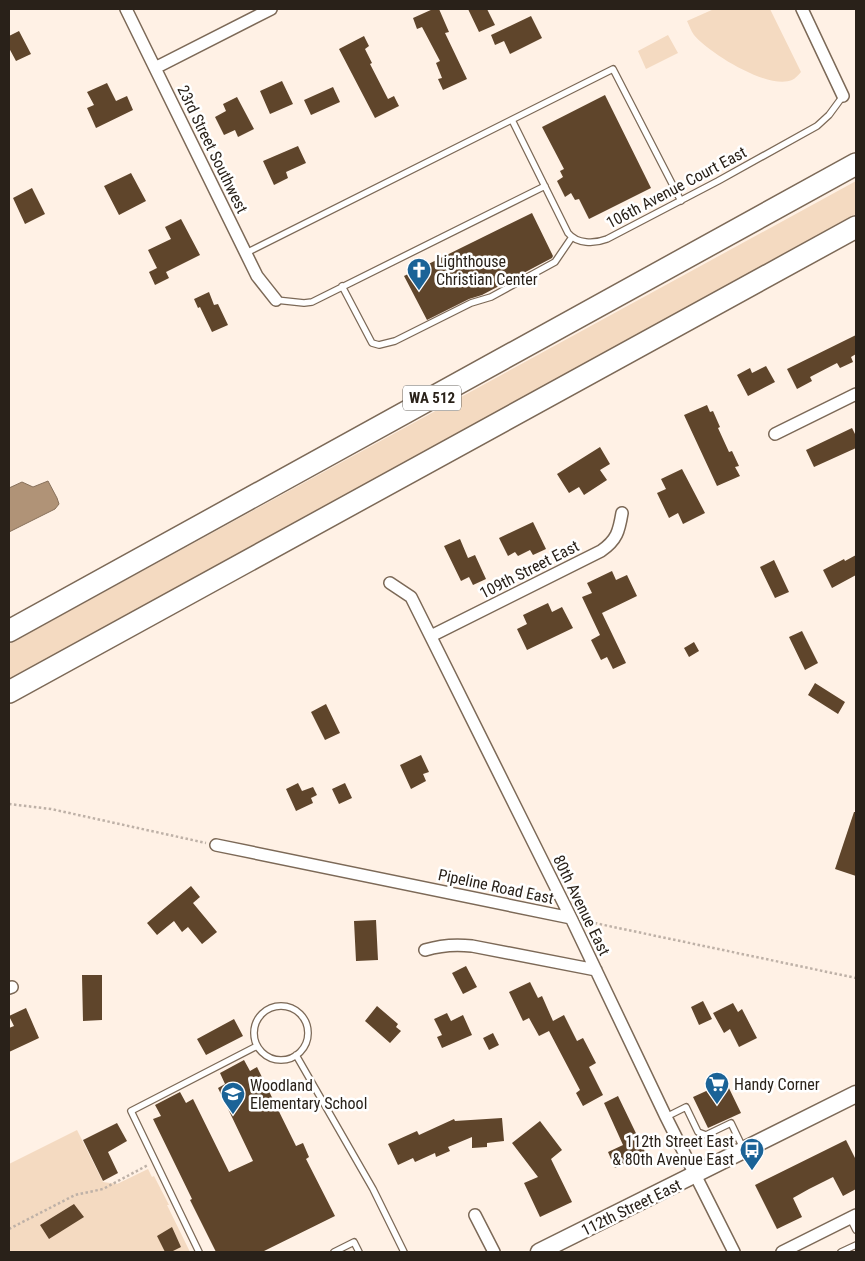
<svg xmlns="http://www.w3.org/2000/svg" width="865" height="1261" viewBox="0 0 865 1261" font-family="'Roboto Condensed',sans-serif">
  <rect width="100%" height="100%" fill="#fff1e5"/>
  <path fill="#f4dac1" d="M714,9H770L801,72C798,75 795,79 792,80C768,90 709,53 694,35C691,31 689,25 687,21Z
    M668,35L678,53L646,69L638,51Z
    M856,181V214L9,679V644Z
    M77,1130L103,1182L117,1184L148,1169L152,1177L154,1176L169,1205H167L190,1252H9V1164Z"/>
  <path fill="#b09377" stroke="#88715b" d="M48,481L57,498L59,504L55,509L9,532V488L22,482L33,487Z"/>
  <path fill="#5f452b" d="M433,9H439L449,32L445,33L467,79L443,90L438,79L442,78L436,63L440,61L422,27L417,29L413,18Z
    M468,9H487L495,25L479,32Z
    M531,16L542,38L510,54L504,41L495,45L491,35Z
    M19,31L31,54L16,61L9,48V36Z
    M364,36L369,46L365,49L372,63L370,64L388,99L394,96L399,106L375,118L339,49Z
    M282,81L293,104L270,114L260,91Z
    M107,83L116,101L127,96L133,110L96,128L87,108L94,105L87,92Z
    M333,87L340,102L311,115L304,100Z
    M605,95L651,188L589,219L579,199L575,200L571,193L565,197L557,181L563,177L560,171L564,169L542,127Z
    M237,97L254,129L238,137L235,130L224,135L215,117L226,111L223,104Z
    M298,146L306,163L286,172L288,178L274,185L263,161Z
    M131,173L146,201L119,215L104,186Z
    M32,188L45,214L25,224L13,198Z
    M532,213L553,256L552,258L482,295L469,299L427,320L404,276Z
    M181,219L200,255L166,272L169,278L155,285L149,272L157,268L148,250L171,239L165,227Z
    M209,292L214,305L218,304L228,325L212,332L200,307L198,308L194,299Z
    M856,335V354L851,357L853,362L840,368L837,363L810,377L812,381L797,389L787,369Z
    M766,366L775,382L748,396L737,375L750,368L752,373Z
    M707,405L710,412L713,411L720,427L718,428L729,452L732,451L739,466L735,467L740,476L717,486L684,415Z
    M852,428L856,436V448L814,467L806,450Z
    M600,447L610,464L600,470L607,480L584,495L579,487L569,493L557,474Z
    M682,469L705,513L683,524L678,513L669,518L657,493L666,489L661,479Z
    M533,522L546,549L533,555L530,550L518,556L515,552L508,556L499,538Z
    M460,539L468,558L475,555L486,579L473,585L469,577L461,581L444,546Z
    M856,555V575L832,588L823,570L844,559L845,561Z
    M774,560L789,592L775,598L760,567Z
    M612,571L616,580L627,575L637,596L602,613L626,663L613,669L607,657L601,660L591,640L600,635L582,597L592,593L587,583Z
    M548,603L552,612L562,607L573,628L527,650L517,629L527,624L523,615Z
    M802,631L818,663L805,670L789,637Z
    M694,642L699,651L689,657L684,648Z
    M815,683L845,702L838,714L808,695Z
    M326,704L340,733L325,740L311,712Z
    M421,755L429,772L423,774L426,781L411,789L400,765Z
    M298,783L302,791L313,787L317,795L311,798L313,803L296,811L286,789Z
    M345,783L352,798L339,804L332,789Z
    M854,812H856V876L835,869Z
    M191,886L200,897L193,903L217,932L202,944L188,927L182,932L174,921L157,935L147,923Z
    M376,920L378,960L356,961L354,921Z
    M466,966L477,987L463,994L452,973Z
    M82,975H102V1020L83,1021Z
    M530,982L538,998L542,996L553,1021L564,1015L577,1041L583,1038L596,1063L589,1067L603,1095L583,1106L576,1093L580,1090L549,1031L539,1036L529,1018L523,1021L509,992Z
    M703,1001L712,1019L699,1025L691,1007Z
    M733,1003L738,1012L742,1009L757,1038L739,1047L730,1029L724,1033L713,1013Z
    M377,1006L398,1024L396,1027L401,1031L390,1043L365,1021Z
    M26,1008L39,1038L9,1052V1028L14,1026L9,1016Z
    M447,1013L451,1021L463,1015L472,1035L442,1048L437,1037L442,1035L434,1019Z
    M234,1019L243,1036L206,1055L197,1039Z
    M493,1033L499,1045L489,1050L483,1038Z
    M244,1060L250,1071L257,1067L296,1146L303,1143L309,1157L306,1159L335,1216L262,1252H216L190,1200L192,1199L153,1119L161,1116L155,1105L180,1092L186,1103L193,1099L229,1172L253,1161L218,1088L225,1084L220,1073Z
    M726,1082L741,1113L708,1128L693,1097Z
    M618,1096L646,1154L615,1168L608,1152L623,1145L604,1103Z
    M502,1118L504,1141L487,1143V1147L472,1148V1137L448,1147L450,1151L436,1157L435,1153L415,1162L413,1158L398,1165L388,1144L417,1131L419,1135L454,1119L455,1121Z
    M540,1121L562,1150L551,1159L572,1202L540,1217L524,1183L538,1177L512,1143Z
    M117,1123L127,1141L108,1152L118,1173L103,1181L83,1140Z
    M846,1140L856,1160V1189L843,1196L833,1177L809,1189L793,1198L802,1217L777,1229L755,1185Z
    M74,1204L84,1217L49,1239L40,1225Z
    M172,1227L181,1247L171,1252H165L157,1236Z"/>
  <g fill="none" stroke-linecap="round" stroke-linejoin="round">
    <defs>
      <path id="lane" d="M512,120L568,233C577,244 594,244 607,239L718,181L817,126L829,115L843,96
        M246,253L613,69L681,201
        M342,286L372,343L379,345L395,341L471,303L491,297L555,262L572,237
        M276,300L304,303L312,302L545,186
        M254 1033a27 27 0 1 1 54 0a27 27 0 1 1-54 0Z
        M296,1055L373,1189L404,1252
        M666,1117L686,1107L698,1132L706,1135L731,1123L743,1148
        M850,1218L856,1230
        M199,1252L131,1111L257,1046
        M334,1252L354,1242L359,1252
        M841,1252L856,1245"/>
      <path id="street" d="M126,9L257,276L276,300
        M802,9L843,96
        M155,68L271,9
        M775,434L856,394
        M390,583L411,597L571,918L666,1117L734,1252
        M431,636L601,551C617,540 619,531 622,513
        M216,845L571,918
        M425,950C441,945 455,944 472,946L596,970
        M9,988L12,987
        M475,1215L494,1252
        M782,1252L856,1215"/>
      <path id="secondary" d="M539,1252L856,1094"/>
      <path id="highway" d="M9,631L856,164
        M9,692L856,227"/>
    </defs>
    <use href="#lane" stroke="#7c6957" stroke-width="8"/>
    <use href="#street" stroke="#7c6957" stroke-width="14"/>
    <use href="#secondary" stroke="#7c6957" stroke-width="19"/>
    <use href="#highway" stroke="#7c6957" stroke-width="24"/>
    <path stroke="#beb1a7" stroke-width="2.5" stroke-dasharray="2.5 2.5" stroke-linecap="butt" d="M9,804L51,809L206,843
      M585,921L856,978
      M9,1229L75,1195L103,1189L148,1165"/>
    <use href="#lane" stroke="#fff" stroke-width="5.5"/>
    <use href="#street" stroke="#fff" stroke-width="11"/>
    <use href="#secondary" stroke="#fff" stroke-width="16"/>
    <use href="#highway" stroke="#fff" stroke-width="21"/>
  </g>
  <defs>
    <symbol id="church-pin" viewBox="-11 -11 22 30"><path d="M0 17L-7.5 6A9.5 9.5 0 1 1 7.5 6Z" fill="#1b6397" stroke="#fff"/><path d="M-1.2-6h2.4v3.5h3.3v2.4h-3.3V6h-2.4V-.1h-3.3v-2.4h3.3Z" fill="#fff"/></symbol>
    <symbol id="supermarket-pin" viewBox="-11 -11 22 30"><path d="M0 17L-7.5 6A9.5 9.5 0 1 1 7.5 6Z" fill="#1b6397" stroke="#fff"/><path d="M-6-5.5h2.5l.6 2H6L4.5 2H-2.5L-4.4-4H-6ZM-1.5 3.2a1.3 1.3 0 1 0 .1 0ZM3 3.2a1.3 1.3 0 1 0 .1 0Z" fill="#fff"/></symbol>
    <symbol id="school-pin" viewBox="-11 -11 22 30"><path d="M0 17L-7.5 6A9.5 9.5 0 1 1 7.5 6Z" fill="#1b6397" stroke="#fff"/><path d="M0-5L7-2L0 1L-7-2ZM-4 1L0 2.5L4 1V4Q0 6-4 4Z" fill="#fff"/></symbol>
    <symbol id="bus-pin" viewBox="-11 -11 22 30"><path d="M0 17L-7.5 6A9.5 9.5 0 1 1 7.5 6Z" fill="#1b6397" stroke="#fff"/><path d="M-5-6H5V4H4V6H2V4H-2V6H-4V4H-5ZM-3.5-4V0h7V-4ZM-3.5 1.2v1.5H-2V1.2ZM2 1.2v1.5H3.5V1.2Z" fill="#fff"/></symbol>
  </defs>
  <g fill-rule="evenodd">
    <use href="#church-pin" x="405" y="256" width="28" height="38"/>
    <use href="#supermarket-pin" x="703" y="1070" width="28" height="38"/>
    <use href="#school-pin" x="219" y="1080" width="28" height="38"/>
    <use href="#bus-pin" x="738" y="1136" width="28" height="38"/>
  </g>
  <g text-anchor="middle" stroke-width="5" stroke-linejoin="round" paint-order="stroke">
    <rect fill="#fff" stroke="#69645e" stroke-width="1" x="403" y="385.5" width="58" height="25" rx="4"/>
    <g font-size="15" font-weight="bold" fill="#292119">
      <text x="432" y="403">WA 512</text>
    </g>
    <g font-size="16" fill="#292119" stroke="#fff">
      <text transform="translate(213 149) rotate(64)" y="6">23rd Street Southwest</text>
      <text transform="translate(676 187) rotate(-28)" y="6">106th Avenue Court East</text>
      <text transform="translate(529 569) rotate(-27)" y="6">109th Street East</text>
      <text transform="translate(496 886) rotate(12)" y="6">Pipeline Road East</text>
      <text transform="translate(582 905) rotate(64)" y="6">80th Avenue East</text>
      <text transform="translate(631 1207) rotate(-26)" y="6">112th Street East</text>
    </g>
    <g font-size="16" fill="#292119" stroke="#fff" text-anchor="start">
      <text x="436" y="267">Lighthouse<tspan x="436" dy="18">Christian Center</tspan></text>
      <text x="734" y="1090">Handy Corner</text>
      <text x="250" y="1091">Woodland<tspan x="250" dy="18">Elementary School</tspan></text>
      <text x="734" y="1147" text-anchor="end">112th Street East<tspan x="734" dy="18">&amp; 80th Avenue East</tspan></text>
    </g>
  </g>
  <rect width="865" height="1261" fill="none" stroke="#292119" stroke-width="20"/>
</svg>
